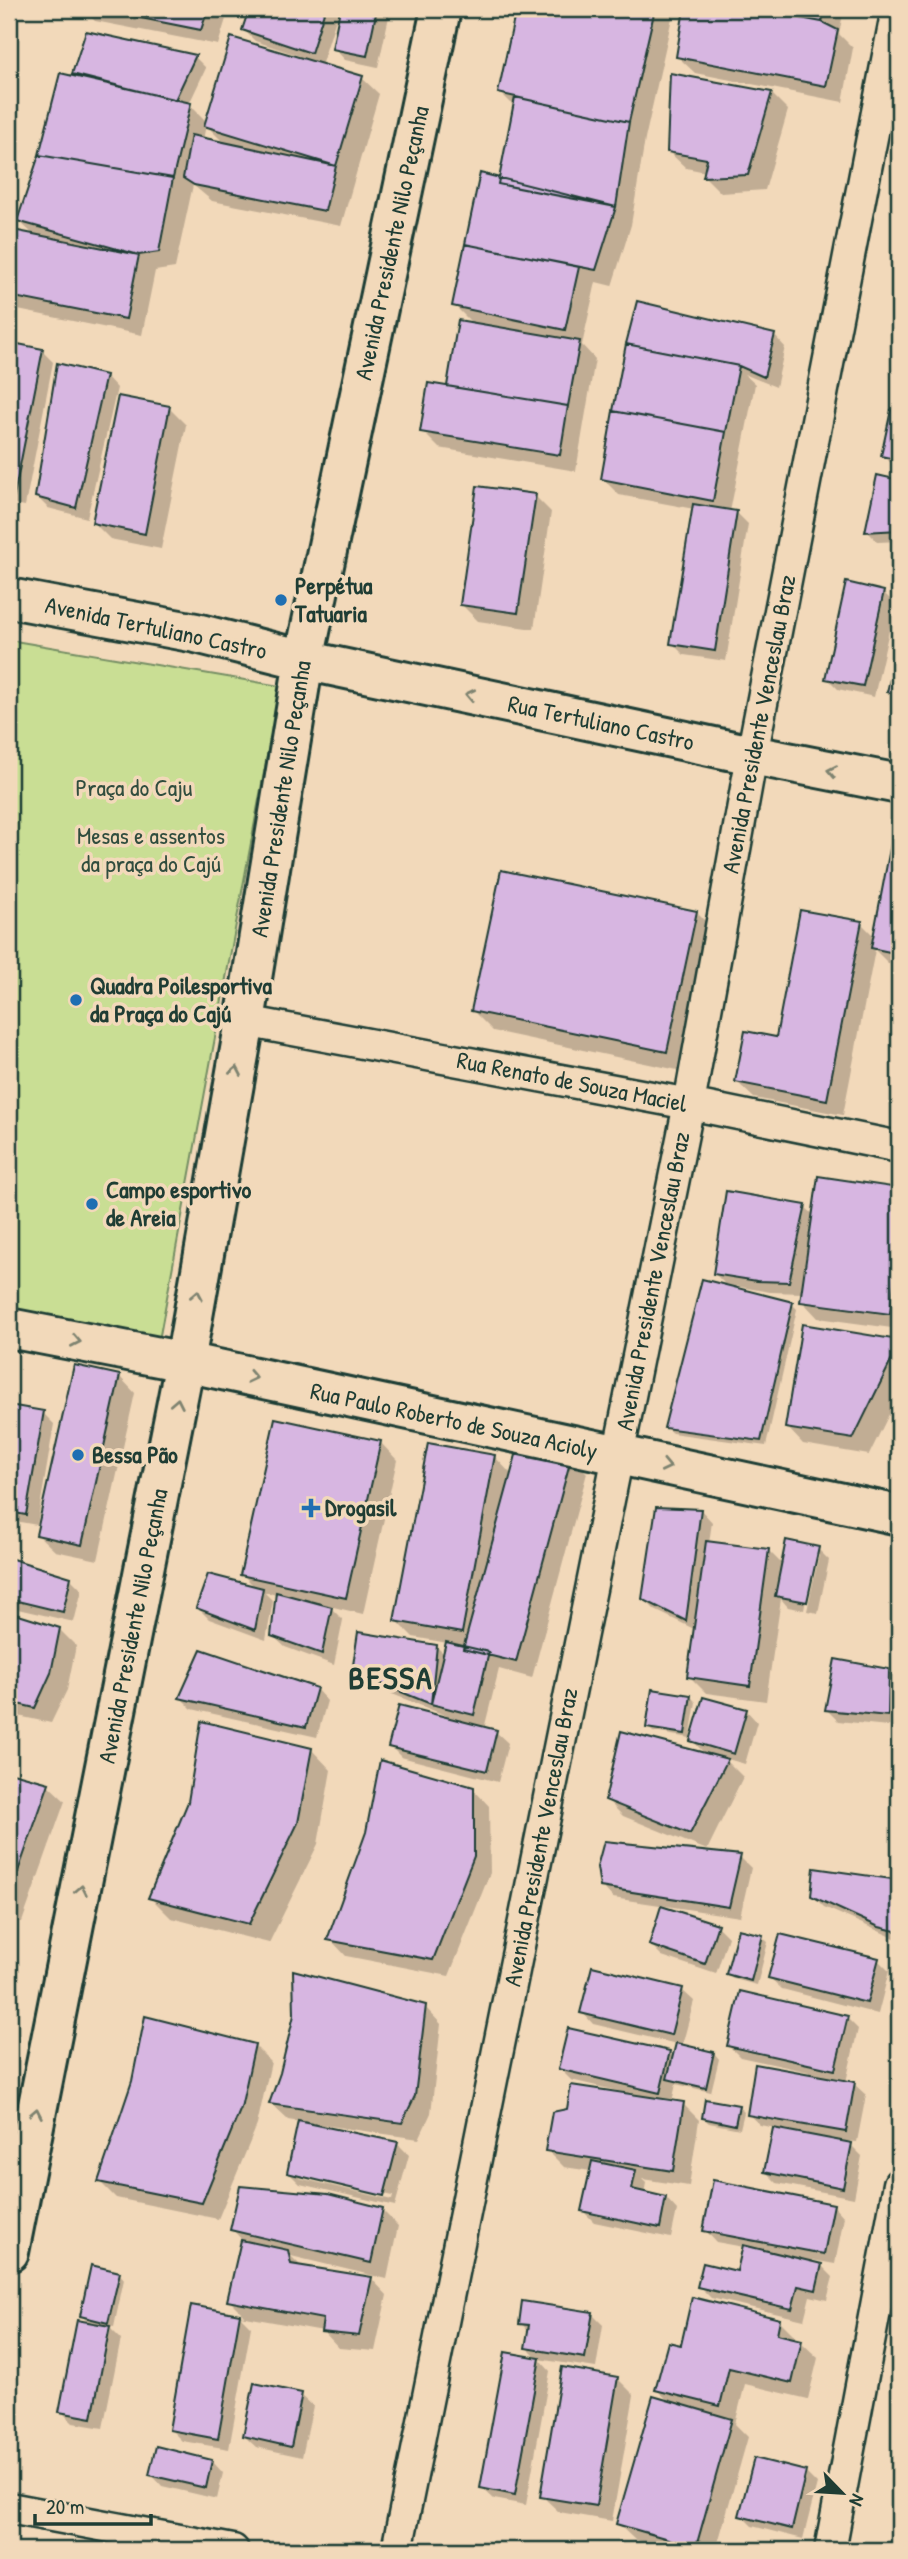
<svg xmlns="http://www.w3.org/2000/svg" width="908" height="2559" viewBox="0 0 908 2559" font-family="'Patrick Hand',sans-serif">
  <rect width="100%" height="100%" fill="#f2d9ba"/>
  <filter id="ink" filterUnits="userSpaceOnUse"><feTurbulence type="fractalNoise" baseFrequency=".0143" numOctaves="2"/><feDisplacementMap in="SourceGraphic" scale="14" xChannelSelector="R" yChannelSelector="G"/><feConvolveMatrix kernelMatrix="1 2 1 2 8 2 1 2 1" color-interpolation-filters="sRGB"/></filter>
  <g filter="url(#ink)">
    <path fill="#c9de94" stroke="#748e64" stroke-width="2" d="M9,640L280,686L158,1346L9,1315Z"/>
    <path fill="#0003" fill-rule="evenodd" d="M83,9H229L218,45L95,21Z
      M251,9H338L341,12L342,9H387L390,12L378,67L345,60L334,48L341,14L338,13L321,66L362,78L379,94L341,226L212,201L193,185L175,268L155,271L142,335L18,310L9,301V260L14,233L35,236L19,221L80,79L74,74L195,57L206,68L189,104L207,122L299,59L300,56L255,41L244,30ZM206,125L225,144L203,140Z
      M518,9H674L645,139L631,225L612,286L596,282L582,345L595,359L576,471L439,448L422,431L449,388L460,322L473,324L454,305L481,175L500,180L515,107L500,92Z
      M686,9H844L839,34L853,48L843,102L695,73L678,57Z
      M771,93L788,110L765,190L721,193L705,177L706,172L686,168L669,152Z
      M774,335L785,347L776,387L744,374L755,384L730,512L737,513L748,524L726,661L684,655L672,643L694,509L619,495L603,479Z
      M15,345L42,351L53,362L25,506L9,503V377Z
      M106,376L117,388L87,518L48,508L36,496Z
      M169,408L186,425L161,549L110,539L94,523Z
      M893,412L899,414V468L895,467L883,455Z
      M879,477L899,482V541L878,542L867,531Z
      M535,496L551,512L534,629L478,621L462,605Z
      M883,592L895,604L874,697L838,689L827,678Z
      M899,648V701L889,691Z
      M898,819L899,966L889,964L875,950L843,1115L754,1098L737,1082L777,1039L861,923L875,937Z
      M697,913L717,933L687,1072L493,1031L473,1011Z
      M819,1178L899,1189V1329L818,1318L802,1301L803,1293L770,1292L735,1286V1289L792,1304L797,1309L766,1446L672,1433L666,1428L729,1288L715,1274L805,1207L814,1215Z
      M804,1326L899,1342V1394L869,1455L803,1444L787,1427Z
      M119,1376L135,1393L98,1560L55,1551L38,1535Z
      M9,1407L43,1413L54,1424L37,1525L9,1520Z
      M381,1443L397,1460L363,1614L329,1606L343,1620L334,1665L285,1647L273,1636L277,1595L264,1592L273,1601L266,1640L209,1619L198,1608L256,1588L242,1574Z
      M495,1457L512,1475L571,1457L587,1473L532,1678L499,1669L484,1729L496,1732L508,1743L498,1782L401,1757L390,1746L452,1718L365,1683L354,1672L436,1646L445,1655L448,1643L413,1637L396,1620Z
      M701,1510L712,1522L709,1543L769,1551L783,1565L818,1549L829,1560L818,1613L807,1611L819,1555H815L804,1610L788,1607L781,1599L766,1701L706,1693L689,1676L696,1630L655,1610L643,1598Z
      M9,1560L70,1578L82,1590L74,1622L9,1607Z
      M9,1614L59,1629L76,1646L67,1690L51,1723L9,1714Z
      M899,1664L898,1727L838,1721L827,1710L888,1670L896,1679Z
      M316,1689L327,1701L317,1737L192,1709L181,1698Z
      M690,1696L696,1702L690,1738L653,1732L648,1727Z
      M746,1710L757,1722L745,1764L724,1758L743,1777L707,1850L623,1816L607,1800L707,1756L692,1740Z
      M311,1749L331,1770L318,1844L269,1943L171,1918L150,1897Z
      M9,1774L48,1785L65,1801L22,1922L9,1920Z
      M473,1789L489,1806L490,1873L449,1976L346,1956L330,1939Z
      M740,1857L751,1868L740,1917L613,1898L602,1886Z
      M816,1870L899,1881V1940L824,1907L813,1896Z
      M717,1926L728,1937L716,1974L662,1956L651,1945Z
      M762,1937L768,1942L757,1985L734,1979L728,1974Z
      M878,1960L889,1971L878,2014L782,1989L770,1978Z
      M682,1990L694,2001L682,2046L714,2053L719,2059L711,2092L676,2084L672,2102L683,2104L699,2120L689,2186L642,2179L646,2183L644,2194L666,2198L677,2210L671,2238L594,2222L583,2211L591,2171L564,2167L547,2150L621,2095L622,2092L571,2080L560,2069L669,2052L674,2057L677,2044L593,2024L582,2012Z
      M425,2007L441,2024L431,2113L419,2139L323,2125V2128L397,2143L409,2155L395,2206L300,2184L289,2173L300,2122L288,2120L271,2104ZM299,2174L393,2196L392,2200L299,2178Z
      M847,2018L858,2029L846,2082L854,2084L866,2095L857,2142L847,2141L862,2156L854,2198L777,2183L766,2172L775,2128L760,2125L748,2114L808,2075L809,2072L740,2057L729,2046Z
      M254,2045L271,2062L257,2125L218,2219L116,2198L100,2182L134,2081Z
      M9,2095L15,2102L17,2154H9Z
      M738,2106L744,2112L740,2129L709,2123L703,2118Z
      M833,2205L844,2217L835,2264L812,2260L811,2263L821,2265L833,2277L827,2300L810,2296L804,2320L711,2298L699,2286L738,2273L744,2247L716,2242L705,2230Z
      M382,2210L398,2226L387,2279L291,2256L302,2267L371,2278L387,2295L375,2351L339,2348L323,2331L240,2316L251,2327L229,2449L182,2441L171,2430L193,2307L245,2316L229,2300L242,2240L232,2229Z
      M119,2273L124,2279L114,2327L108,2326L121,2339L103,2428L73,2423L61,2411L90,2324L82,2316Z
      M592,2314L603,2325L596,2368L538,2359L527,2348L529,2332L521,2323Z
      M779,2320L796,2337L795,2340L801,2342L818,2358L808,2399L745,2384L735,2424L748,2437L716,2550H670L635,2540L618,2524L671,2403L657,2390L682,2347Z
      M539,2359L550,2371L526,2505L494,2499L482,2488Z
      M617,2378L634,2395L612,2521L559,2512L542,2496Z
      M301,2395L313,2406L302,2457L256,2447L244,2436Z
      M212,2461L223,2473L217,2499L162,2486L151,2474Z
      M805,2472L817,2484L803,2539L752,2526L741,2515Z"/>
    <path fill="#d7b6e1" stroke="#1f3d34" stroke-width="2" d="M96,9H208L201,30Z
      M249,9H325L311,53L242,30Z
      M340,9H377L367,56L332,49Z
      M516,9H655L629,122L498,93Z
      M684,9H753L822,22L838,30L826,86L676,57Z
      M753,9H825L822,22Z
      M86,31L196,55L175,100L72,74Z
      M231,37L363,76L336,166L204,126Z
      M60,73L191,103L173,178L39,155Z
      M670,73L772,92L748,175L703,177L707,159L667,152Z
      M515,97L629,122L616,207L498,184Z
      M191,135L336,166L325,211L194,185L183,178Z
      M39,155L173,178L159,252L139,255L17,221Z
      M480,173L616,207L596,270L465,244Z
      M13,230L139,255L126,319L9,296V251Z
      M465,244L579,267L565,330L452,306Z
      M637,301L775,334L764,377L739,366L626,344Z
      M458,320L580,341L568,406L447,386Z
      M13,343L43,349L14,496L9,495V368Z
      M626,344L739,366L726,432L613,411Z
      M57,363L106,375L76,508L35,497Z
      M428,383L568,406L560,455L420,432Z
      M118,396L170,406L145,534L92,523Z
      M891,410L899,412V460L881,456Z
      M613,411L726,432L713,501L601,479Z
      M877,475L899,480V530L865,532Z
      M477,486L536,494L518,613L460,605Z
      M693,504L737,511L715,651L670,644Z
      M846,582L884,591L863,686L825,679Z
      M899,640V695L887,692Z
      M896,817L899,818V954L871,948Z
      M501,870L697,911L667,1052L471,1011Z
      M800,910L862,921L827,1100L735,1082L745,1031L776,1037Z
      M818,1176L899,1188V1246L890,1314L800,1302Z
      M726,1191L806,1205L789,1282L757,1281L713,1274Z
      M702,1279L793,1302L761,1441L664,1428Z
      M802,1324L899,1340V1345L853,1439L785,1428Z
      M74,1365L120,1375L82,1545L36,1535Z
      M9,1405L44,1411L26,1515L9,1512Z
      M275,1418L381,1441L346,1598L240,1575Z
      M428,1443L495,1455L462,1633L394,1621Z
      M516,1455H572L516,1662L463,1649Z
      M656,1507L701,1509L686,1621L642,1599Z
      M786,1540L819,1547L807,1602L775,1596Z
      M706,1541L769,1549L750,1686L687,1677Z
      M9,1558L71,1577L63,1612L9,1599Z
      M208,1574L263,1588L255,1630L196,1608Z
      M276,1592L332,1607L322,1654L271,1636Z
      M9,1612L60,1628L51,1673L35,1708L9,1702Z
      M358,1632L437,1645L431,1704L352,1672Z
      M446,1642L489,1652L474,1715L431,1704Z
      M201,1649L317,1688L306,1727L179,1698Z
      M899,1655V1697L891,1695Z
      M835,1659L889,1669L888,1716L825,1710Z
      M652,1689L691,1695L685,1734L646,1728Z
      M703,1697L747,1709L734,1754L690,1741Z
      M399,1705L497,1730L487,1771L388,1747Z
      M201,1721L312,1748L298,1823L249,1924L148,1898L188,1802Z
      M621,1731L728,1759L690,1834L605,1800Z
      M380,1760L474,1787V1856L433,1960L327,1940L366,1832Z
      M9,1772L49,1783L9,1897Z
      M604,1841L741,1855L729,1907L600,1887L597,1867Z
      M814,1868L899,1880V1932L879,1927L811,1896Z
      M661,1906L718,1924L705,1964L649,1945Z
      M738,1929L763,1935L751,1981L726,1974Z
      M780,1934L879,1958L867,2003L768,1978Z
      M592,1966L683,1988L671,2035L580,2013Z
      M293,1970L426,2005L415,2096L402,2123L269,2104L280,2073L294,2015Z
      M740,1991L848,2016L835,2070L727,2046Z
      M145,2016L255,2044L241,2108L202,2203L98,2182L132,2081Z
      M568,2028L670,2051L660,2093L558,2069Z
      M676,2043L714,2052L706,2088L667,2079Z
      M755,2064L855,2082L846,2132L747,2115Z
      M571,2085L684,2102L673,2171L545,2151L552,2112L567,2109Z
      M705,2099L739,2105L735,2125L702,2118Z
      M298,2121L398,2142L384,2196L287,2173Z
      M773,2128L852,2143L843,2188L764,2172Z
      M592,2161L636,2170L632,2189L666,2197L660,2228L581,2211Z
      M713,2180L834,2204L824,2254L703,2231Z
      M240,2186L328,2194L383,2208L371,2263L230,2230Z
      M241,2240L288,2250L291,2264L372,2277L359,2336L321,2332L323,2319L227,2301Z
      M743,2245L822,2264L816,2290L798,2286L792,2309L697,2287L703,2263L737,2271Z
      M91,2265L120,2272L108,2323L80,2316Z
      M692,2297L780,2319L777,2334L802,2340L792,2383L729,2368L720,2406L655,2390L668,2342L681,2345Z
      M522,2301L593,2312L585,2358L525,2348L529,2325L519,2324Z
      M191,2305L240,2314L218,2439L169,2430Z
      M77,2320L110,2326L92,2418L59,2412Z
      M505,2352L540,2358L515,2495L480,2488Z
      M562,2367L618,2377L596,2506L540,2497Z
      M254,2383L302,2393L291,2447L243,2436Z
      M653,2396L732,2419L696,2547L616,2524Z
      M156,2446L212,2460L206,2488L149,2475Z
      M754,2458L806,2471L792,2529L739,2516Z"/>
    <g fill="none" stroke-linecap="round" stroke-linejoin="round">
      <defs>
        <path id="street" d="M245,1021L689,1104L899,1147
          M9,2508L233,2550
          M397,2550L689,1104L752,755L897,9
          M830,2550L899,2184"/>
        <path id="secondary" d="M9,598L196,633L304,660L752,755L899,784
          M9,1328L185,1362L899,1515
          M9,2252L185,1362L245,1021L304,660L441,9"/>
      </defs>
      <use href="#street" stroke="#1f3d34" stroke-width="35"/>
      <use href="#secondary" stroke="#1f3d34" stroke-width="44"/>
      <use href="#street" stroke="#f2d9ba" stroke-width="30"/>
      <use href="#secondary" stroke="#f2d9ba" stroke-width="38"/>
    </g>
    <defs><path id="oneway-chevron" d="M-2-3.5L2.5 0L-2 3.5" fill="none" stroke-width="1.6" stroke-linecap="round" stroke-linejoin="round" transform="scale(1.75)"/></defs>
    <g stroke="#7e8370">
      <use href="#oneway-chevron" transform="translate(470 695) rotate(-168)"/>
      <use href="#oneway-chevron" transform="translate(832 771) rotate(-169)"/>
      <use href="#oneway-chevron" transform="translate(236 1071) rotate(-80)"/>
      <use href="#oneway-chevron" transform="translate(197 1295) rotate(-80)"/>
      <use href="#oneway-chevron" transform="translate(76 1341) rotate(11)"/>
      <use href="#oneway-chevron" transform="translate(252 1377) rotate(12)"/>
      <use href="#oneway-chevron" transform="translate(177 1403) rotate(-79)"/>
      <use href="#oneway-chevron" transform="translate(666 1466) rotate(12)"/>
      <use href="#oneway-chevron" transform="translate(81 1890) rotate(-79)"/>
      <use href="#oneway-chevron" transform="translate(36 2113) rotate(-79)"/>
    </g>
  </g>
  <g fill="#1f6fb2" stroke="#f2d9ba" stroke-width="2.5">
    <circle cx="281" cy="600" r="7"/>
    <circle cx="76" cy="1000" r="7"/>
    <circle cx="92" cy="1204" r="7"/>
    <circle cx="78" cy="1455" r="7"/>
    <path d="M307.5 1497.5h7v7h7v7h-7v7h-7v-7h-7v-7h7z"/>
  </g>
  <g text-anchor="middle" stroke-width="7" stroke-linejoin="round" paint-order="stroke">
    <g font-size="24" fill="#1f3d34" stroke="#f2d9ba">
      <text transform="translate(392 243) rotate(-78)" y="8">Avenida Presidente Nilo Peçanha</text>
      <text transform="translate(156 628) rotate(12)" y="8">Avenida Tertuliano Castro</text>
      <text transform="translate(601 723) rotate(12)" y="8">Rua Tertuliano Castro</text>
      <text transform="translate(759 724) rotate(-79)" y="8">Avenida Presidente Venceslau Braz</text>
      <text transform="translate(281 799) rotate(-81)" y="8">Avenida Presidente Nilo Peçanha</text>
      <text transform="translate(572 1082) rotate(11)" y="8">Rua Renato de Souza Maciel</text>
      <text transform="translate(653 1281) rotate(-79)" y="8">Avenida Presidente Venceslau Braz</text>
      <text transform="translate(454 1421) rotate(12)" y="8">Rua Paulo Roberto de Souza Acioly</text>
      <text transform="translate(133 1626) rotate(-79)" y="8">Avenida Presidente Nilo Peçanha</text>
      <text transform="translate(541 1837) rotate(-79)" y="8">Avenida Presidente Venceslau Braz</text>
    </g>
    <g font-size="24" font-weight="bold" fill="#1f3d34" stroke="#f2d9ba" text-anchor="start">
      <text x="295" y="594">Perpétua<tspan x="295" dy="28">Tatuaria</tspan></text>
      <text x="90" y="994">Quadra Poilesportiva<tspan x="90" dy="28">da Praça do Cajú</tspan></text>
      <text x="106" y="1198">Campo esportivo<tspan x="106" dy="28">de Areia</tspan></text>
      <text x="92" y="1463">Bessa Pão</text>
      <text x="325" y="1516">Drogasil</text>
    </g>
    <g font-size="24" fill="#304d3e" stroke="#f2d9ba">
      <text x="134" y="796">Praça do Caju</text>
      <text x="151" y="844">Mesas e assentos<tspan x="151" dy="28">da praça do Cajú</tspan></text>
    </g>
    <g font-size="32" font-weight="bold" letter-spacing="2" fill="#1f3d34" stroke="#f2d9ba">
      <text x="391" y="1689">BESSA</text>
    </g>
  </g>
  <rect width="908" height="2559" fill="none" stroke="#f2d9ba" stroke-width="35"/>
  <rect x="18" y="18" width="873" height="2524" fill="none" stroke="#1f3d34" stroke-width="2.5" filter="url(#ink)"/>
  <g transform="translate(842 2493) rotate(115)" stroke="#f2d9ba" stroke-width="5" paint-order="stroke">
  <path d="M0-5L12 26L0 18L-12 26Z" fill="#1f3d34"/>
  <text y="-10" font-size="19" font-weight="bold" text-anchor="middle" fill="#1f3d34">N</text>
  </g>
  <path d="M35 2514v10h116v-10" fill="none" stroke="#1f3d34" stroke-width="3.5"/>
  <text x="46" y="2514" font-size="21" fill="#1f3d34" stroke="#f2d9ba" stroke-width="5" paint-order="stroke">20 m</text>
</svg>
